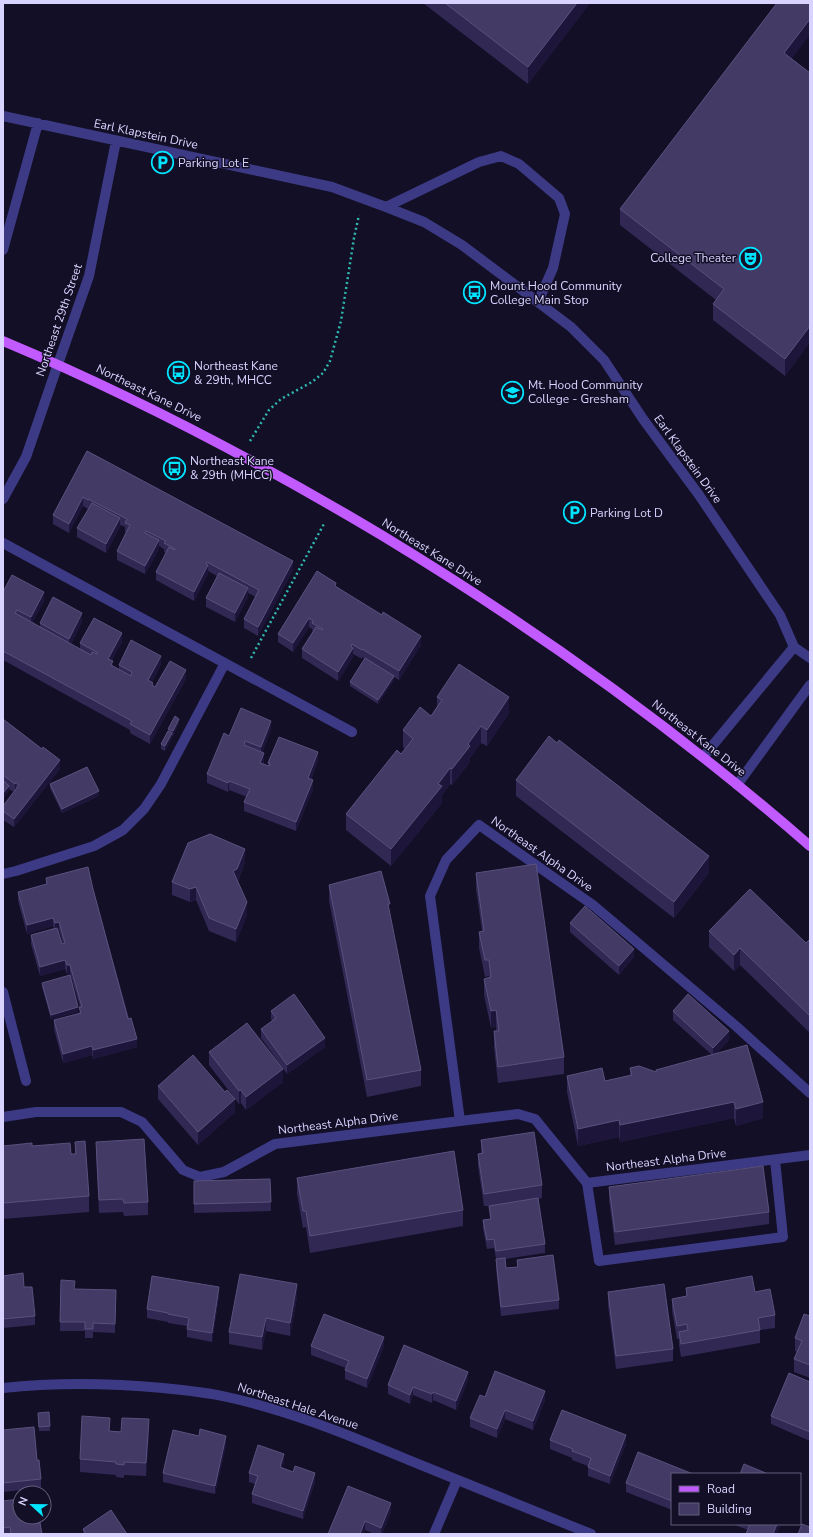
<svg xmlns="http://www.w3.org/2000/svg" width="813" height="1537" viewBox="0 0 813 1537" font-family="'Nunito Sans',sans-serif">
  <rect width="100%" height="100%" fill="#130f26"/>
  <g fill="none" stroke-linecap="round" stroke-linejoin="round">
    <path stroke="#2fb8b0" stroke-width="2.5" stroke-dasharray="2 3" stroke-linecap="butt" d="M250,441L269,410L281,399L312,382L323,373L330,361L341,321L354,238L359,215
      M251,658L325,522"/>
    <path stroke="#3d3a85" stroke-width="10" d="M3,116L332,187L386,207L424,222L462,245L571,327L604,360L643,419L699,495L780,615L794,647L810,658
      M386,207L479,162L501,156L519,164L559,198L565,214L553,268L538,302
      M3,250L38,123
      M58,364L89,276L116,141
      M3,543L352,732
      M703,757L794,647
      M737,785L810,685
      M3,874L16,871L94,846L123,830L144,809L161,784L225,663
      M3,992L26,1081
      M3,1117L36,1112H121L142,1122L183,1170L200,1177L224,1172L275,1144L460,1121L430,896L446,860L479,825L593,905L737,1027L810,1093
      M460,1121L518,1114L535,1119L587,1183L810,1155
      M587,1183L599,1261L783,1237L775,1160"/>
    <path stroke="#3d3a85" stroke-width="10" d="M3,499L26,457L58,364
      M3,1388C56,1382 110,1383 163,1388C184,1390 206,1392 227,1397C291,1411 351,1436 411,1461C471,1485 531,1510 591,1534
      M434,1534L457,1480"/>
    <path stroke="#c25bff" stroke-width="10" d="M3,341C134,396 261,463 383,536C533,627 677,730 810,846"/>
  </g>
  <path fill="#312854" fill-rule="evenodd" d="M423,3H590L528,84Z
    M774,3H810L792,59L810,73V342L785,376L713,320V304L716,300L620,225V209L776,5Z
    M87,451L293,570L258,636L244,628V619L256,597L248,593V597L235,622L206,607V598L217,576L208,571V574L194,601L156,580V572L166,553L164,552V549L159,546V549L145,574L117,560V551L126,532H125V527L120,525V527L106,553L77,537V528L89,508H88V509L83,506L69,533L53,524V515Z
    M336,587L421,645L399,680L394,677V680L378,704L350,686V682L365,659L362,657V659L353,654V657L338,681L302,658V649L313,632L312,629L309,627L293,652L278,642V634Z
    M3,592L44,601L32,623L40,627V623L82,622L71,644L80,649V643L122,642L111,661L113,666L119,669V665L161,664L152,682L153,686L155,687L186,679L150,744L130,733V730L3,660Z
    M437,697L509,713L487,746L481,743L470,758V762L452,785L450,784L442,795V803L391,866L346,830V814L405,749L403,747V730L431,716L437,706Z
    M3,719L60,769L14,827L3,820V806L14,792L9,789V790L3,798Z
    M179,723L173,736L172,735V738L165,751L161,749V744L168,731V729Z
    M271,730L262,753L264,762V764L268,766V763L318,761L311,780L313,789L296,831L244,811V802L247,797L229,790L228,792L207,783V774L229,736Z
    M557,743L709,873L674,918L516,796V780Z
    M50,784L99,796L62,813L50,788Z
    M245,862L238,881L247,915L236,942L209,931L196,900L190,902L172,895V882Z
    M476,873L564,1057V1074L498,1083L494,1048V1031H496V1027L491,1028L484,995V979L489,977V976L485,977L479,948V932L482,931L476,889Z
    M46,878L93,889L137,1047L93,1059L92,1055L63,1063L54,1029V1020L79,1014L80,1007L70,973L67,974L65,969L40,976L31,944V935L54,928L53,926L27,934L18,901V892L46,884ZM59,930L63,944H62L58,931Z
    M329,885L421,1070V1086L367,1097L329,901Z
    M570,923L634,957L619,975L570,932Z
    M709,931L806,943L810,941V1033L740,965L734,971L709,947Z
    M42,983L78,1012L51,1019L42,987Z
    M271,1011L325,1047L287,1074L261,1038V1029L272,1021L271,1019Z
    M673,1011L729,1040L716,1054L763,1118L736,1126L734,1118L620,1142L619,1137L578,1146L567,1092V1076L605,1081L630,1075V1068L656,1072V1070L712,1055L673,1020Z
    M209,1052L283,1082L246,1110L241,1103L239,1104L209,1065Z
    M158,1086L235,1112L198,1145L158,1099Z
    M481,1140L542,1185V1198L538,1199L545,1244V1253L505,1259L506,1268L517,1267V1260L559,1300V1309L501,1316L496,1268V1259L494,1248L487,1249L483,1229V1220L490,1219L489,1206H484L478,1166V1154L481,1153Z
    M75,1142L89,1196V1212L3,1219V1146H32L71,1154H75Z
    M96,1142L148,1202V1215L124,1216L123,1212L99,1213L96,1155Z
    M297,1178L463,1210V1226L310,1253L306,1227L303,1228L297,1194Z
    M270,1179L271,1211L194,1213V1181Z
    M609,1187L769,1212V1224L615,1245L609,1200Z
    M3,1276L24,1287L35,1316V1325L3,1328Z
    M61,1280L75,1289L116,1290L115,1333L93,1332V1338H85V1331H60Z
    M686,1288L755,1292L775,1315V1328L760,1330V1343L681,1357L679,1345V1339H677L672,1311V1299L686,1296Z
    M608,1292L673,1349V1361L616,1369L608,1305Z
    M219,1296L212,1342L187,1337V1326L168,1323V1322L147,1318V1309Z
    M297,1297L290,1336L266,1331L262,1350L229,1344V1332Z
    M810,1316V1378L794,1372V1359L797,1352L795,1351V1338Z
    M311,1346H384L367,1388L345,1379V1370L346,1368L311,1355Z
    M468,1380L456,1410L433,1400L432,1403L413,1395L410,1404L388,1394V1385Z
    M810,1382V1441L771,1424V1416Z
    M485,1397L545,1400L533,1430L505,1419L497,1438L470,1427V1418Z
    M49,1412L50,1431H39L38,1413Z
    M3,1430L37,1460L41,1479V1488L3,1492Z
    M110,1431L149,1432L146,1476L124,1475V1478L116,1477V1475L80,1472V1459Z
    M199,1436L226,1445L215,1494L163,1482V1473Z
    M550,1440L626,1444L610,1484L588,1476V1466L572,1460V1458L550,1449Z
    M284,1462L282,1468L315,1482L303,1519L252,1503V1494L255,1484L249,1482V1473Z
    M672,1474V1510L626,1492V1483Z
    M348,1486L391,1512L382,1534H374L365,1530Z
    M3,1501L42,1534H3Z
    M732,1524H781L748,1530Z
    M83,1529L127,1534H83Z"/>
  <path fill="#1d163a" d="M577,3H590L528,84V67Z
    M810,19V35L784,69V53Z
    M810,326V342L785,376V359Z
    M83,497V506L69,533V524Z
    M120,518V527L106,553V544Z
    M159,540V549L145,574V566Z
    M293,561V570L258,636V627Z
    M207,562V567L208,565V574L194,601V592Z
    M248,588V597L235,622V613Z
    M44,592V601L31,626V617Z
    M82,613V622L69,648V639Z
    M309,618V627L293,652V643Z
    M122,633V642L108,668V659Z
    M421,636V645L399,680V671Z
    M352,644V650L353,648V657L338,681V672Z
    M161,656V664L148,689V680Z
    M186,670V679L150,744V735Z
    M394,676V680L378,704V700Z
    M509,697V713L487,746V730Z
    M179,719V723L173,736V731Z
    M271,721V730L261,756V747Z
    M481,726V743L470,758V762L452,785V769L468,744Z
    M172,733V738L165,751V746Z
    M318,752V761L308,787V778Z
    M264,753V762L260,771V763Z
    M60,760V769L14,827V819Z
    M450,768V784L442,795V803L391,866V849Z
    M313,780V789L296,831V822Z
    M229,781V790L228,792V783Z
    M16,782V791L15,793V784Z
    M9,786V790L3,798V793Z
    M99,791V796L62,813V809Z
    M245,849V862L237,882L233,871Z
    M709,856V873L674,918V902Z
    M196,887V900L190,902V889Z
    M247,902V915L236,942V929Z
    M53,918V926L27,934V925Z
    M59,922V930L55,931V923Z
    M740,948V965L734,971V955Z
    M634,949V957L619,975V966Z
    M65,960V969L40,976V967Z
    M67,965H70V973L67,974Z
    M78,1007V1012L51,1019V1015Z
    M496,1010V1027L491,1028V1011Z
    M729,1031V1040L713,1057V1048Z
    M325,1038V1047L287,1074V1065Z
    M137,1039V1047L93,1059V1050Z
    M92,1046V1055L63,1063V1054Z
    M283,1069V1082L246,1110V1097Z
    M241,1090V1103L239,1104V1091Z
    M235,1099V1112L198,1145V1132Z
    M734,1102V1118L620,1142V1125Z
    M763,1102V1118L736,1126V1109Z
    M619,1120V1137L578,1146V1129Z
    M297,1284V1297L290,1336V1323Z
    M219,1287V1296L212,1342V1333Z
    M266,1318V1331L262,1350V1337Z
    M384,1337V1346L367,1388V1379Z
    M468,1372V1380L456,1410V1401Z
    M413,1387V1395L410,1404V1395Z
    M545,1391V1400L533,1430V1421Z
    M433,1392V1400L432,1403V1394Z
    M505,1410V1419L497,1438V1429Z
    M149,1419V1432L146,1476V1463Z
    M626,1435V1444L610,1484V1476Z
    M226,1436V1445L215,1494V1486Z
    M284,1454V1462L280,1476V1467Z
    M315,1473V1482L303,1519V1511Z
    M391,1503V1512L382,1534H381V1528Z
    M365,1521V1530L363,1534H360Z
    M777,1524H781L777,1534H773Z"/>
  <path fill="#433a66" stroke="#5a527e" d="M445,3H577L528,67Z
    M777,3H810V19L784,53L810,73V326L785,359L713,304L724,289L620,209Z
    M87,451L293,561L258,627L244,619L259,590L207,562L206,564L208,565L194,592L156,572L169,547L175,550V549L164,543L166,541L146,531L145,533L159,540L145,566L117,551L130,525L125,523L127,519L88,499V500L83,497L69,524L53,515Z
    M92,503L120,518L106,544L77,528Z
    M317,571L336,583L335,586L382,615L383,612L421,636L399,671L362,649V650L352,644L351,647L353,648L338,672L302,649L316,627L322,630L323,629L312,623L313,621L309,618L293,643L278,634Z
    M219,573L248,588L235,613L206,598Z
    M12,575L44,592L31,617L17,610L15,613L91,655L92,652L97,654L98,653L80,643L94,618L122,633L108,659L113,661L111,665L131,676L132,672L119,665L131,640L161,656L148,680L153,683L152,685L155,687L170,661L186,670L150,735L130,724L132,721L3,651V592Z
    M53,597L82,613L69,639L40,623Z
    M365,658L394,676L378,700L350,682Z
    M459,664L509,697L487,730L481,726L468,744L470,746L452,769L450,768L438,784L442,786L391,849L346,814L397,750L401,754L413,739L403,730L420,707L431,716L442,700L437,697Z
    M241,708L271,721L261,747L245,741L244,745L264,753L260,763L269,766L270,763H268L279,737L318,752L308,778L313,780L296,822L244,802L250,789L229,781L228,783L207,774L224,733L229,736Z
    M175,716L179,719L173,731L168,729Z
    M3,719L42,749L43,747L60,760L14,819L3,811V806L19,785L16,782L15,784L3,775Z
    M168,731L172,733L165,746L161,744Z
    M549,736L557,743L559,740L709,856L674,902L516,780Z
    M87,767L99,791L62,809L50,784Z
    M3,780L9,786L3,793Z
    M210,834L245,849L237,869L233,871L247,902L236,929L209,918L196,887L190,889L172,882L188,843Z
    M536,864L564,1057L498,1067L494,1031H499L496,1010L491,1011L484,979L491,977L489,960H485L479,932L484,931L476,873Z
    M88,867L93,889L128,1019L131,1018L137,1039L93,1050L92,1046L63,1054L54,1020L81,1013L79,1007H82L70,965H67L65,960L40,967L31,935L57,928L62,944L65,943L59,922L55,923L53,918L27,925L18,892L47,884L46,878Z
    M381,871L390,904H388L421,1070L367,1080L329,885Z
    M750,889L806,943L809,940L810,941V1016L740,948L734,955L709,931Z
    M585,906L634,949L619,966L570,923Z
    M70,975L78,1007L51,1015L42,983Z
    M294,994L325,1038L287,1065L261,1029L276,1018L271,1011Z
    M688,994L729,1031L713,1048L673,1011Z
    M247,1023L283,1069L246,1097L241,1090L239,1091L209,1052Z
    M747,1045L763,1102L736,1109L734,1102L620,1125L619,1120L578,1129L567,1076L602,1068L605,1081L632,1075L630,1068L639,1066L656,1072V1070Z
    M193,1055L225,1092L227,1090L235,1099L198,1132L158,1086Z
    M534,1132L542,1185L484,1194L478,1154L483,1153L481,1140Z
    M144,1139L148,1202L124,1203L123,1199L99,1200L96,1142Z
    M85,1141L89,1196L3,1203V1146L32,1143V1146L70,1143L71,1154H76L75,1142Z
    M454,1151L463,1210L310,1236L306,1211H303L297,1178Z
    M763,1166L769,1212L615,1232L609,1187Z
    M270,1179L271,1202L194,1204V1181Z
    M538,1198L545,1244L496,1251L494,1239L487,1240L483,1220L491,1219L489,1206Z
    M553,1255L559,1300L501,1307L496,1259L505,1258L506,1268L518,1267L517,1260Z
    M23,1273L24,1287H32L35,1316L3,1319V1276Z
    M240,1274L297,1284L290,1323L266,1318L262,1337L229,1332Z
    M152,1276L219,1287L212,1333L187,1329L189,1318L168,1314V1313L147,1309Z
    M752,1276L755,1292L770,1289L775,1315L758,1318L760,1330L681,1344L679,1332L688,1330L687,1324L677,1326L672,1299L687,1296L686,1288Z
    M61,1280L75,1281L74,1289L116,1290L115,1324L93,1323V1329H85V1322H60Z
    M664,1284L673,1349L616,1356L608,1292Z
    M324,1314L384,1337L367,1379L345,1370L349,1361L311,1346Z
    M804,1314L810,1316V1365L794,1359L802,1341L795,1338Z
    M404,1345L468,1372L456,1401L433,1392L432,1394L413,1387L410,1395L388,1385Z
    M495,1371L545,1391L533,1421L505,1410L497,1429L470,1418L480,1395L485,1397Z
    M789,1373L810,1382V1432L771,1416Z
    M562,1410L626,1435L610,1476L588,1467L591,1458L572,1451L573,1449L550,1440Z
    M49,1412L50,1426L39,1427L38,1413Z
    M82,1416L110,1418L109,1431L121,1432L122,1418L149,1419L146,1463L124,1462V1465L116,1464V1462L80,1459Z
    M34,1427L37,1460H39L41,1479L3,1483V1430Z
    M200,1429L226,1436L215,1486L163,1473L173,1430L199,1436Z
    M258,1445L284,1454L280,1467L293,1472L295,1466L315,1473L303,1511L252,1494L258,1476L249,1473Z
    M638,1452L693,1474H672V1501L626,1483Z
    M744,1464L768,1474H740Z
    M348,1486L391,1503L381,1528L365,1521L360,1534H328Z
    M20,1499V1517H39L42,1534H11L10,1527L3,1528V1501Z
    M111,1510L127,1534H86L83,1529Z
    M750,1524H777L773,1534H746Z
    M802,1524L810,1527V1526V1534H798Z"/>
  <defs>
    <symbol id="parking-ring" viewBox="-11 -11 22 22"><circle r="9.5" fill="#130f26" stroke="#00e5ff" stroke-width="1.5"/><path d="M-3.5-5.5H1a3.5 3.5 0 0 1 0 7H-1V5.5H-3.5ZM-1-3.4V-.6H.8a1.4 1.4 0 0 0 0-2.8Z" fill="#00e5ff"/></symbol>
    <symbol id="theatre-ring" viewBox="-11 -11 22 22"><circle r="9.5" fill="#130f26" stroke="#00e5ff" stroke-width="1.5"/><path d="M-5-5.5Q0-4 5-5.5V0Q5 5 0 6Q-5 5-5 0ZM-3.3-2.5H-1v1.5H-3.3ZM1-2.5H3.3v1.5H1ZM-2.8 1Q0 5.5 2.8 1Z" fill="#00e5ff"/></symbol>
    <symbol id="bus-ring" viewBox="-11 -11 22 22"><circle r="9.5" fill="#130f26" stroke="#00e5ff" stroke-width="1.5"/><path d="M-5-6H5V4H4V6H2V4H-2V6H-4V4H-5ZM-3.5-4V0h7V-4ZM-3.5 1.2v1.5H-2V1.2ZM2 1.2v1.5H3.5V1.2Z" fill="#00e5ff"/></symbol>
    <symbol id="university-ring" viewBox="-11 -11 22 22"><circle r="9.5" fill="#130f26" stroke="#00e5ff" stroke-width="1.5"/><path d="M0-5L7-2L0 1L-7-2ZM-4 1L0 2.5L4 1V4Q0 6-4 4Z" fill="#00e5ff"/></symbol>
  </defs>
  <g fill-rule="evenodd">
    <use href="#parking-ring" x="150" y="150" width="25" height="25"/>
    <use href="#theatre-ring" x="738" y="246" width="25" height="25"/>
    <use href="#bus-ring" x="462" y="280" width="25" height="25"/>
    <use href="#bus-ring" x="166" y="360" width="25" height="25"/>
    <use href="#university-ring" x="500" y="380" width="25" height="25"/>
    <use href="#bus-ring" x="162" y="456" width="25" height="25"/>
    <use href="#parking-ring" x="562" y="500" width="25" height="25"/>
  </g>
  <g text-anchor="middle" stroke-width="3" stroke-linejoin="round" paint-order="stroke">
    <g font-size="12" fill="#d9d4ff" stroke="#130f26">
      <text transform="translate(146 134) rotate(12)" y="4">Earl Klapstein Drive</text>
      <text transform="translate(59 320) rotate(-71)" y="4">Northeast 29th Street</text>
      <text transform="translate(149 393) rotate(26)" y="4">Northeast Kane Drive</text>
      <text transform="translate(688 459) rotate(54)" y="4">Earl Klapstein Drive</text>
      <text transform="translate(432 552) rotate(32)" y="4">Northeast Kane Drive</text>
      <text transform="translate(699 738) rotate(38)" y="4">Northeast Kane Drive</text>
      <text transform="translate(542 854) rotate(35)" y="4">Northeast Alpha Drive</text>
      <text transform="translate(338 1123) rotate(-7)" y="4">Northeast Alpha Drive</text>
      <text transform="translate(666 1160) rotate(-7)" y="4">Northeast Alpha Drive</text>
      <text transform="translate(298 1406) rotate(18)" y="4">Northeast Hale Avenue</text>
    </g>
    <g font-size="12" fill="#d9d4ff" stroke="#130f26" text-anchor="start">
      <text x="178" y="167">Parking Lot E</text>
      <text x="736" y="262" text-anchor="end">College Theater</text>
      <text x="490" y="290">Mount Hood Community<tspan x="490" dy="14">College Main Stop</tspan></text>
      <text x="194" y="370">Northeast Kane<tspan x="194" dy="14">&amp; 29th, MHCC</tspan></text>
      <text x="528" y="389">Mt. Hood Community<tspan x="528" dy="14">College - Gresham</tspan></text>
      <text x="190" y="465">Northeast Kane<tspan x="190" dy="14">&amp; 29th (MHCC)</tspan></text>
      <text x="590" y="517">Parking Lot D</text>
    </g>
  </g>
  <rect width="813" height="1537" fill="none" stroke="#d9d4ff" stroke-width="8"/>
  <rect x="671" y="1473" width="130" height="52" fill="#130f26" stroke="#625e7d"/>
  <rect x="679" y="1486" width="20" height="6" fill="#c25bff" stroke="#625e7d"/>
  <text x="707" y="1493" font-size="12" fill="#d9d4ff">Road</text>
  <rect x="679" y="1503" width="20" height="12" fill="#433a66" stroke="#625e7d"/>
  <text x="707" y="1513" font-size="12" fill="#d9d4ff">Building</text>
  <g transform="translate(32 1505) rotate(292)"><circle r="19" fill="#130f26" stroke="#625e7d"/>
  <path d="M0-3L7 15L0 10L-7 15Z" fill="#00e5ff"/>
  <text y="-6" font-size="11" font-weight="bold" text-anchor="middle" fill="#d9d4ff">N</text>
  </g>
</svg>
